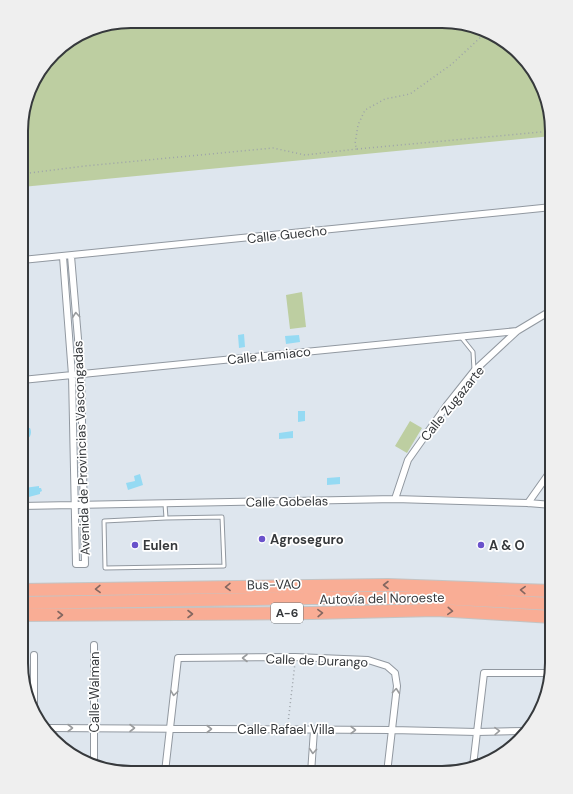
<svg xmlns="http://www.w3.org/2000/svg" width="573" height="794" viewBox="0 0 573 794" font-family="'DM Sans',sans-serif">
  <rect width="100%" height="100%" fill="#dee6ee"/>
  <path fill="#bdcea1" d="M131,21L456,22L509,44L541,83L552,131V136L22,187V117L36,76L59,48L96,27Z
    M302,292L306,327L290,329L286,295Z
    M410,421L422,428L407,453L395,446Z"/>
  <path fill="#95daf3" d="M244,334L245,347L239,348L238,335Z
    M299,335L300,342L286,344L285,336Z
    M298,411H305V421L298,422Z
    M27,428H30C32,432 31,437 27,439L24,438L23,436L24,433L27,432Z
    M293,431V438L279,439V433Z
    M140,474L143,485L128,490L126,483L135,481L134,476Z
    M340,477V484L327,485V478Z
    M39,486V488H41L42,491L40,492V494L25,498L24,488Z"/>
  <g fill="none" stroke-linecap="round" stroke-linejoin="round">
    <defs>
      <path id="service" d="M461,337L473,352L474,370
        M165,504L166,518L222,517L224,566L105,568L104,521L166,518"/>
      <path id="minor" d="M63,257L72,375L76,564H85L81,374L71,256
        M22,260L552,207
        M22,380L517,331
        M395,499L408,460L447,405L474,371L517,331L552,310
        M528,503L552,469
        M21,506L395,499L528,503L552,505
        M34,655V713
        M47,728L392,730L477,732L525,731
        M94,763V645
        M473,766L484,673H551
        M165,772L178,658L295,657L368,660L387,666L395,673L397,686L387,773
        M311,773L314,730"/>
      <path id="motorway" d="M21,590L388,585L552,591
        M21,603L312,598H438L552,604
        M21,615L312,613L436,610L552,617"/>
    </defs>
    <use href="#service" stroke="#9198a0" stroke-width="5"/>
    <use href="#minor" stroke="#9198a0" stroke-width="8"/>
    <use href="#motorway" stroke="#c3c4c4" stroke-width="14"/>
    <path stroke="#9da3a9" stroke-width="1.5" stroke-dasharray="1 3" stroke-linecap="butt" d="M357,149L552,131
      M22,174L85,166L273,148L305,155L357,149L355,144L358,125L365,110L385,99L410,94L452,64L484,34
      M288,723L295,663"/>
    <use href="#service" stroke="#fff" stroke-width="3"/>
    <use href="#minor" stroke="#fff" stroke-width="6"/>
    <use href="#motorway" stroke="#f9ad95" stroke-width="12"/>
  </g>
  <defs><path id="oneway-chevron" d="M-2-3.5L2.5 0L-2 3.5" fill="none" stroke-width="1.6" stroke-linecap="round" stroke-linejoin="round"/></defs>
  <g stroke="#9a9c9e">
    <use href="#oneway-chevron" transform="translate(76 315) rotate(-95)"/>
    <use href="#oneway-chevron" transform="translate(245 658) rotate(180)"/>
    <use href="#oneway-chevron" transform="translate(396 691) rotate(-85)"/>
    <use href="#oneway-chevron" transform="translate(174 693) rotate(97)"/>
    <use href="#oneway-chevron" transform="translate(70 728)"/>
    <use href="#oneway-chevron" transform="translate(132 728)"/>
    <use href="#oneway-chevron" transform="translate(209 729)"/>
    <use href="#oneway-chevron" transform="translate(353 730)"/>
    <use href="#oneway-chevron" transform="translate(497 731) rotate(-1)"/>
    <use href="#oneway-chevron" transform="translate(313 751) rotate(95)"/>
  </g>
  <g stroke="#846760">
    <use href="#oneway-chevron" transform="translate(386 585) rotate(-180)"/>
    <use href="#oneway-chevron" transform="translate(228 587) rotate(179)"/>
    <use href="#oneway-chevron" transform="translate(98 589) rotate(179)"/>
    <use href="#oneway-chevron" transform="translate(523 590) rotate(-178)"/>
    <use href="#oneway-chevron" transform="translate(450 611) rotate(4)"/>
    <use href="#oneway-chevron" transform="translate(320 613) rotate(-2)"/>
    <use href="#oneway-chevron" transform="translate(190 614)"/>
    <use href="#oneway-chevron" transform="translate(60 615)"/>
  </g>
  <g fill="#6a52cb" stroke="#fff" stroke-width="1.5">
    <circle cx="262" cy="539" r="4"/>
    <circle cx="135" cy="545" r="4"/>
    <circle cx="481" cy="545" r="4"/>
  </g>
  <g text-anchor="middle" stroke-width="3.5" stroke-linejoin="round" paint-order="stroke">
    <rect fill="#fff" stroke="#727476" stroke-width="1" x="271" y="603" width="32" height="20" rx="3"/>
    <g font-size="12" font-weight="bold" fill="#36393c">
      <text x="287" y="617">A-6</text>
    </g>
    <g font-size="13" fill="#36393c" stroke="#fff">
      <text transform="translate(287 234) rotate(-6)" y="5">Calle Guecho</text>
      <text transform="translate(269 355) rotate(-6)" y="5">Calle Lamiaco</text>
      <text transform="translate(452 403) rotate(-51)" y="5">Calle Zugazarte</text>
      <text transform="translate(81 448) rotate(-92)" y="5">Avenida de Provincias Vascongadas</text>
      <text transform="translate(287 501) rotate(-1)" y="5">Calle Gobelas</text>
      <text transform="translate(274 584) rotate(-1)" y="5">Bus-VAO</text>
      <text transform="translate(382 598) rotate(-1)" y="5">Autovía del Noroeste</text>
      <text transform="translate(317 660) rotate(2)" y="5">Calle de Durango</text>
      <text transform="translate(94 692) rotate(-90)" y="5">Calle Walman</text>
      <text x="286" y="734">Calle Rafael Villa</text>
    </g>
    <g font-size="13" font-weight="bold" fill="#36393c" stroke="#fff" text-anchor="start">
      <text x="270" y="544">Agroseguro</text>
      <text x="143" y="550">Eulen</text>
      <text x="489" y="550">A &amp; O</text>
    </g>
  </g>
  <path d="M0 0H573V794H0ZM131 28H442A103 103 0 0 1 545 131V663A103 103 0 0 1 442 766H131A103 103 0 0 1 28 663V131A103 103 0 0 1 131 28Z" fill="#efefef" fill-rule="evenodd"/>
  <path fill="none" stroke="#36393c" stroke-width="2" d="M131 28H442A103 103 0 0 1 545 131V663A103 103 0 0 1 442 766H131A103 103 0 0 1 28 663V131A103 103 0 0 1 131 28Z"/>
</svg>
